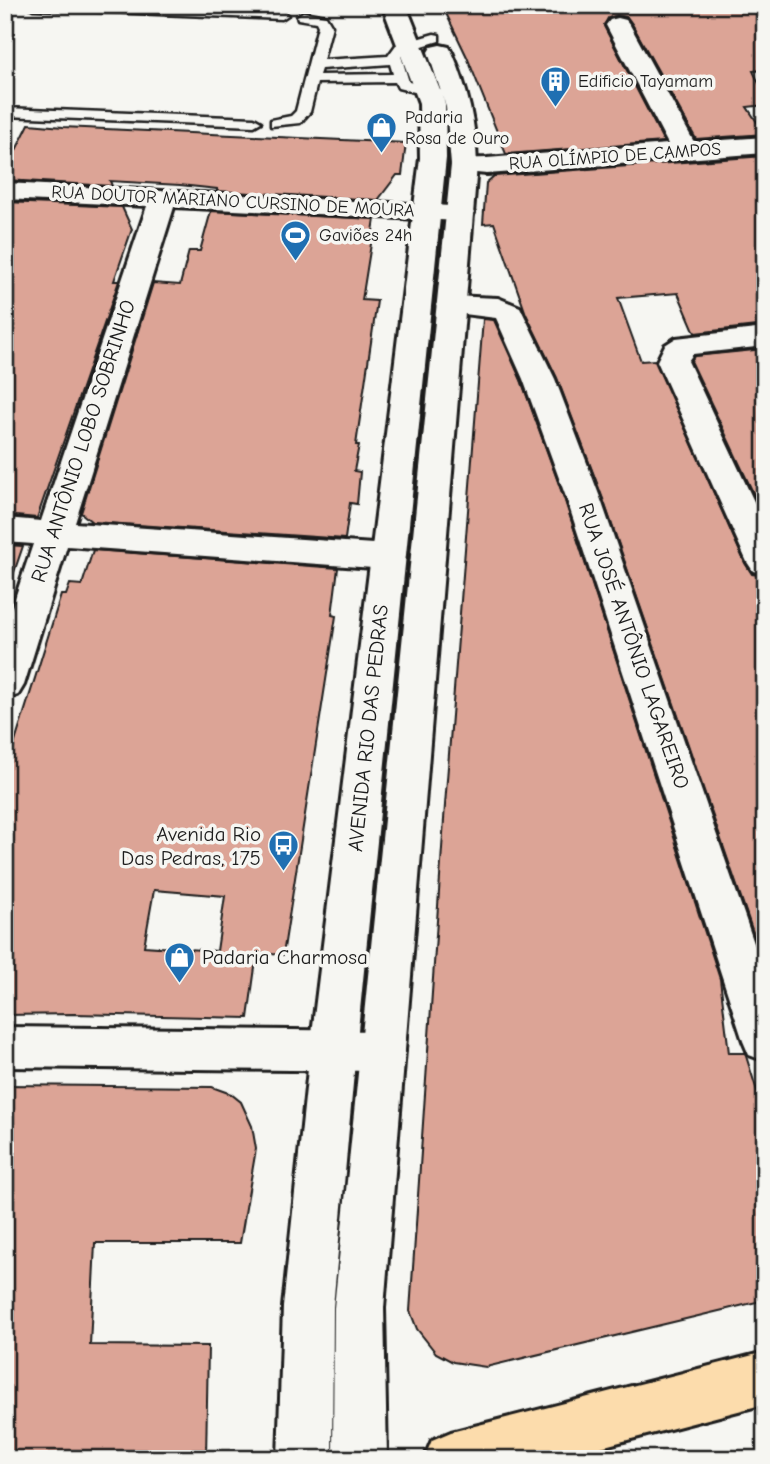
<svg xmlns="http://www.w3.org/2000/svg" width="770" height="1464" viewBox="0 0 770 1464" font-family="'Comic Neue',sans-serif">
  <rect width="100%" height="100%" fill="#f6f6f2"/>
  <filter id="ink" filterUnits="userSpaceOnUse"><feTurbulence type="fractalNoise" baseFrequency=".0143" numOctaves="2"/><feDisplacementMap in="SourceGraphic" scale="14" xChannelSelector="R" yChannelSelector="G"/><feConvolveMatrix kernelMatrix="1 2 1 2 8 2 1 2 1" color-interpolation-filters="sRGB"/></filter>
  <g filter="url(#ink)">
    <path fill="#dca496" stroke="#1c1c1c" stroke-width="2" fill-rule="evenodd" d="M442,5H584V10L654,5H765V70L753,71L765,96V105L747,107L765,134L696,139L632,24L627,17L617,15L608,18L604,26L664,142L506,154L467,57Z
      M29,124L63,127L406,143L402,175H397L378,200L217,191V189L180,185L110,181L112,186L5,180V172Z
      M765,156V325L695,333L678,293L618,298L641,361L655,360L745,563L752,574L765,576V936L755,938L603,499L557,378L526,314L494,223L483,224L486,183L494,176Z
      M5,202L122,207L132,229L114,281H119L37,518L5,515Z
      M211,211L375,219L362,300L377,301L356,445H359L354,471L360,472L357,504L350,503L345,539L92,522L81,513L153,283L180,285L189,251H200Z
      M483,319L494,320L521,380L565,501L720,979L729,1053H745L765,1116V1300L486,1367L453,1362L436,1353L417,1329L410,1311L445,805Z
      M765,349V518L691,361L694,356Z
      M5,545L23,546L10,584L5,583Z
      M93,550L338,568L332,615L336,616L283,955L257,953L248,1018L74,1014L5,1015V774L61,595H66L70,584L82,585ZM154,890L225,896L217,951L144,946Z
      M5,1085L212,1087L231,1094L241,1102L252,1126L256,1149L240,1243H95L90,1345L208,1346L206,1458L5,1459Z"/>
    <g fill="none" stroke-linecap="round" stroke-linejoin="round">
      <defs>
        <path id="lane" d="M27,5H135L282,11L288,15L282,19L33,9Z
          M303,12L326,16L332,26L323,60L388,56L396,45L434,34L439,35V41L406,51L401,56L409,82L444,91L446,94L439,98L398,88L395,82L317,83L310,112L300,123L271,126V120L291,116L296,111L318,26L316,22L298,19L297,16ZM390,64L393,74L319,75L321,69Z
          M5,108L254,118L261,122L254,126L5,116Z"/>
        <path id="street" d="M618,18L626,20L630,25L694,142L765,137V153L487,174L455,171L451,165L455,159L487,158L668,144L606,25L610,20Z
          M5,183L470,207L474,213L470,219L460,221L174,207L75,523L387,545L399,548L404,557L399,566L387,569L67,546L24,685L18,695L5,699V628L33,544L5,542V518L41,521L147,206L5,199Z
          M451,296L498,298L520,307L555,379L601,500L765,975V1061L749,1055L743,1041L567,500L523,379L496,318L440,311L436,305L440,299Z
          M765,328V346L693,354L688,361L765,525V574L753,571L747,562L657,361L665,345L676,338Z
          M5,1027L382,1031L398,1037L405,1051L398,1065L382,1071L5,1067Z"/>
        <path id="secondary" d="M382,5H406L445,103L446,158L356,1050L333,1307L332,1459H278L283,1307L310,1050L420,158L419,103Z
          M440,45L449,47L452,52C468,89 476,125 477,165L384,1308L387,1459H333L334,1308L451,165L446,107L428,52L431,47Z"/>
        <path id="primary" d="M765,1352V1404L555,1459H424L432,1440L451,1432Z"/>
      </defs>
      <use href="#lane" stroke="#1c1c1c" stroke-width="5"/>
      <use href="#street" stroke="#1c1c1c" stroke-width="6"/>
      <use href="#secondary" stroke="#1c1c1c" stroke-width="6"/>
      <use href="#primary" stroke="#1c1c1c" stroke-width="6"/>
      <use href="#lane" fill="#f6f6f2" fill-rule="evenodd"/>
      <use href="#street" fill="#f6f6f2" fill-rule="evenodd"/>
      <use href="#secondary" fill="#f6f6f2" fill-rule="evenodd"/>
      <use href="#primary" fill="#fcdcac" fill-rule="evenodd"/>
    </g>
  </g>
  <defs>
    <symbol id="building-pin" viewBox="-11 -11 22 30"><path d="M0 17L-7.5 6A9.5 9.5 0 1 1 7.5 6Z" fill="#1f6fb2" stroke="#f6f6f2"/><path d="M-4-6H4V6H1V3H-1V6H-4ZM-2.5-4.3h1.7v1.8h-1.7ZM.8-4.3h1.7v1.8H.8ZM-2.5-1h1.7V.8h-1.7ZM.8-1h1.7V.8H.8Z" fill="#fff"/></symbol>
    <symbol id="shop-pin" viewBox="-11 -11 22 30"><path d="M0 17L-7.5 6A9.5 9.5 0 1 1 7.5 6Z" fill="#1f6fb2" stroke="#f6f6f2"/><path d="M-5-2.5h2.3a2.7 3.5 0 0 1 5.4 0H5L5.5 6h-11ZM-1.5-2.5h3a1.5 2.3 0 0 0-3 0Z" fill="#fff"/></symbol>
    <symbol id="stadium-pin" viewBox="-11 -11 22 30"><path d="M0 17L-7.5 6A9.5 9.5 0 1 1 7.5 6Z" fill="#1f6fb2" stroke="#f6f6f2"/><path d="M0-5a6.5 5 0 1 0 0 10a6.5 5 0 1 0 0-10ZM-3.5-1.8h7v3.6h-7Z" fill="#fff"/></symbol>
    <symbol id="bus-pin" viewBox="-11 -11 22 30"><path d="M0 17L-7.5 6A9.5 9.5 0 1 1 7.5 6Z" fill="#1f6fb2" stroke="#f6f6f2"/><path d="M-5-6H5V4H4V6H2V4H-2V6H-4V4H-5ZM-3.5-4V0h7V-4ZM-3.5 1.2v1.5H-2V1.2ZM2 1.2v1.5H3.5V1.2Z" fill="#fff"/></symbol>
  </defs>
  <g fill-rule="evenodd">
    <use href="#building-pin" x="538" y="64" width="35" height="47"/>
    <use href="#shop-pin" x="364" y="110" width="35" height="47"/>
    <use href="#stadium-pin" x="278" y="218" width="35" height="47"/>
    <use href="#bus-pin" x="266" y="828" width="35" height="47"/>
    <use href="#shop-pin" x="162" y="940" width="35" height="47"/>
  </g>
  <g text-anchor="middle" stroke-width="7" stroke-linejoin="round" paint-order="stroke">
    <g font-size="18" fill="#1c1c1c" stroke="#f6f6f2" text-anchor="start">
      <text x="578" y="87">Edificio Tayamam</text>
      <text x="405" y="123">Padaria<tspan x="405" dy="21">Rosa de Ouro</tspan></text>
      <text x="319" y="241">Gaviões 24h</text>
    </g>
    <g font-size="18" fill="#1c1c1c" stroke="#f6f6f2">
      <text transform="translate(615 156) rotate(-4)" y="6">RUA OLÍMPIO DE CAMPOS</text>
      <text transform="translate(233 201) rotate(3)" y="6">RUA DOUTOR MARIANO CURSINO DE MOURA</text>
    </g>
    <g font-size="21" fill="#1c1c1c" stroke="#f6f6f2">
      <text transform="translate(83 441) rotate(-72)" y="7">RUA ANTÔNIO LOBO SOBRINHO</text>
      <text transform="translate(634 646) rotate(71)" y="7">RUA JOSÉ ANTÔNIO LAGAREIRO</text>
      <text transform="translate(368 728) rotate(-84)" y="7">AVENIDA RIO DAS PEDRAS</text>
    </g>
    <g font-size="21" fill="#1c1c1c" stroke="#f6f6f2" text-anchor="end">
      <text x="261" y="841">Avenida Rio<tspan x="261" dy="24">Das Pedras, 175</tspan></text>
      <text x="202" y="964" text-anchor="start">Padaria Charmosa</text>
    </g>
  </g>
  <rect width="770" height="1464" fill="none" stroke="#f6f6f2" stroke-width="28"/>
  <rect x="14" y="14" width="742" height="1436" fill="none" stroke="#1c1c1c" stroke-width="2.5" filter="url(#ink)"/>
</svg>
